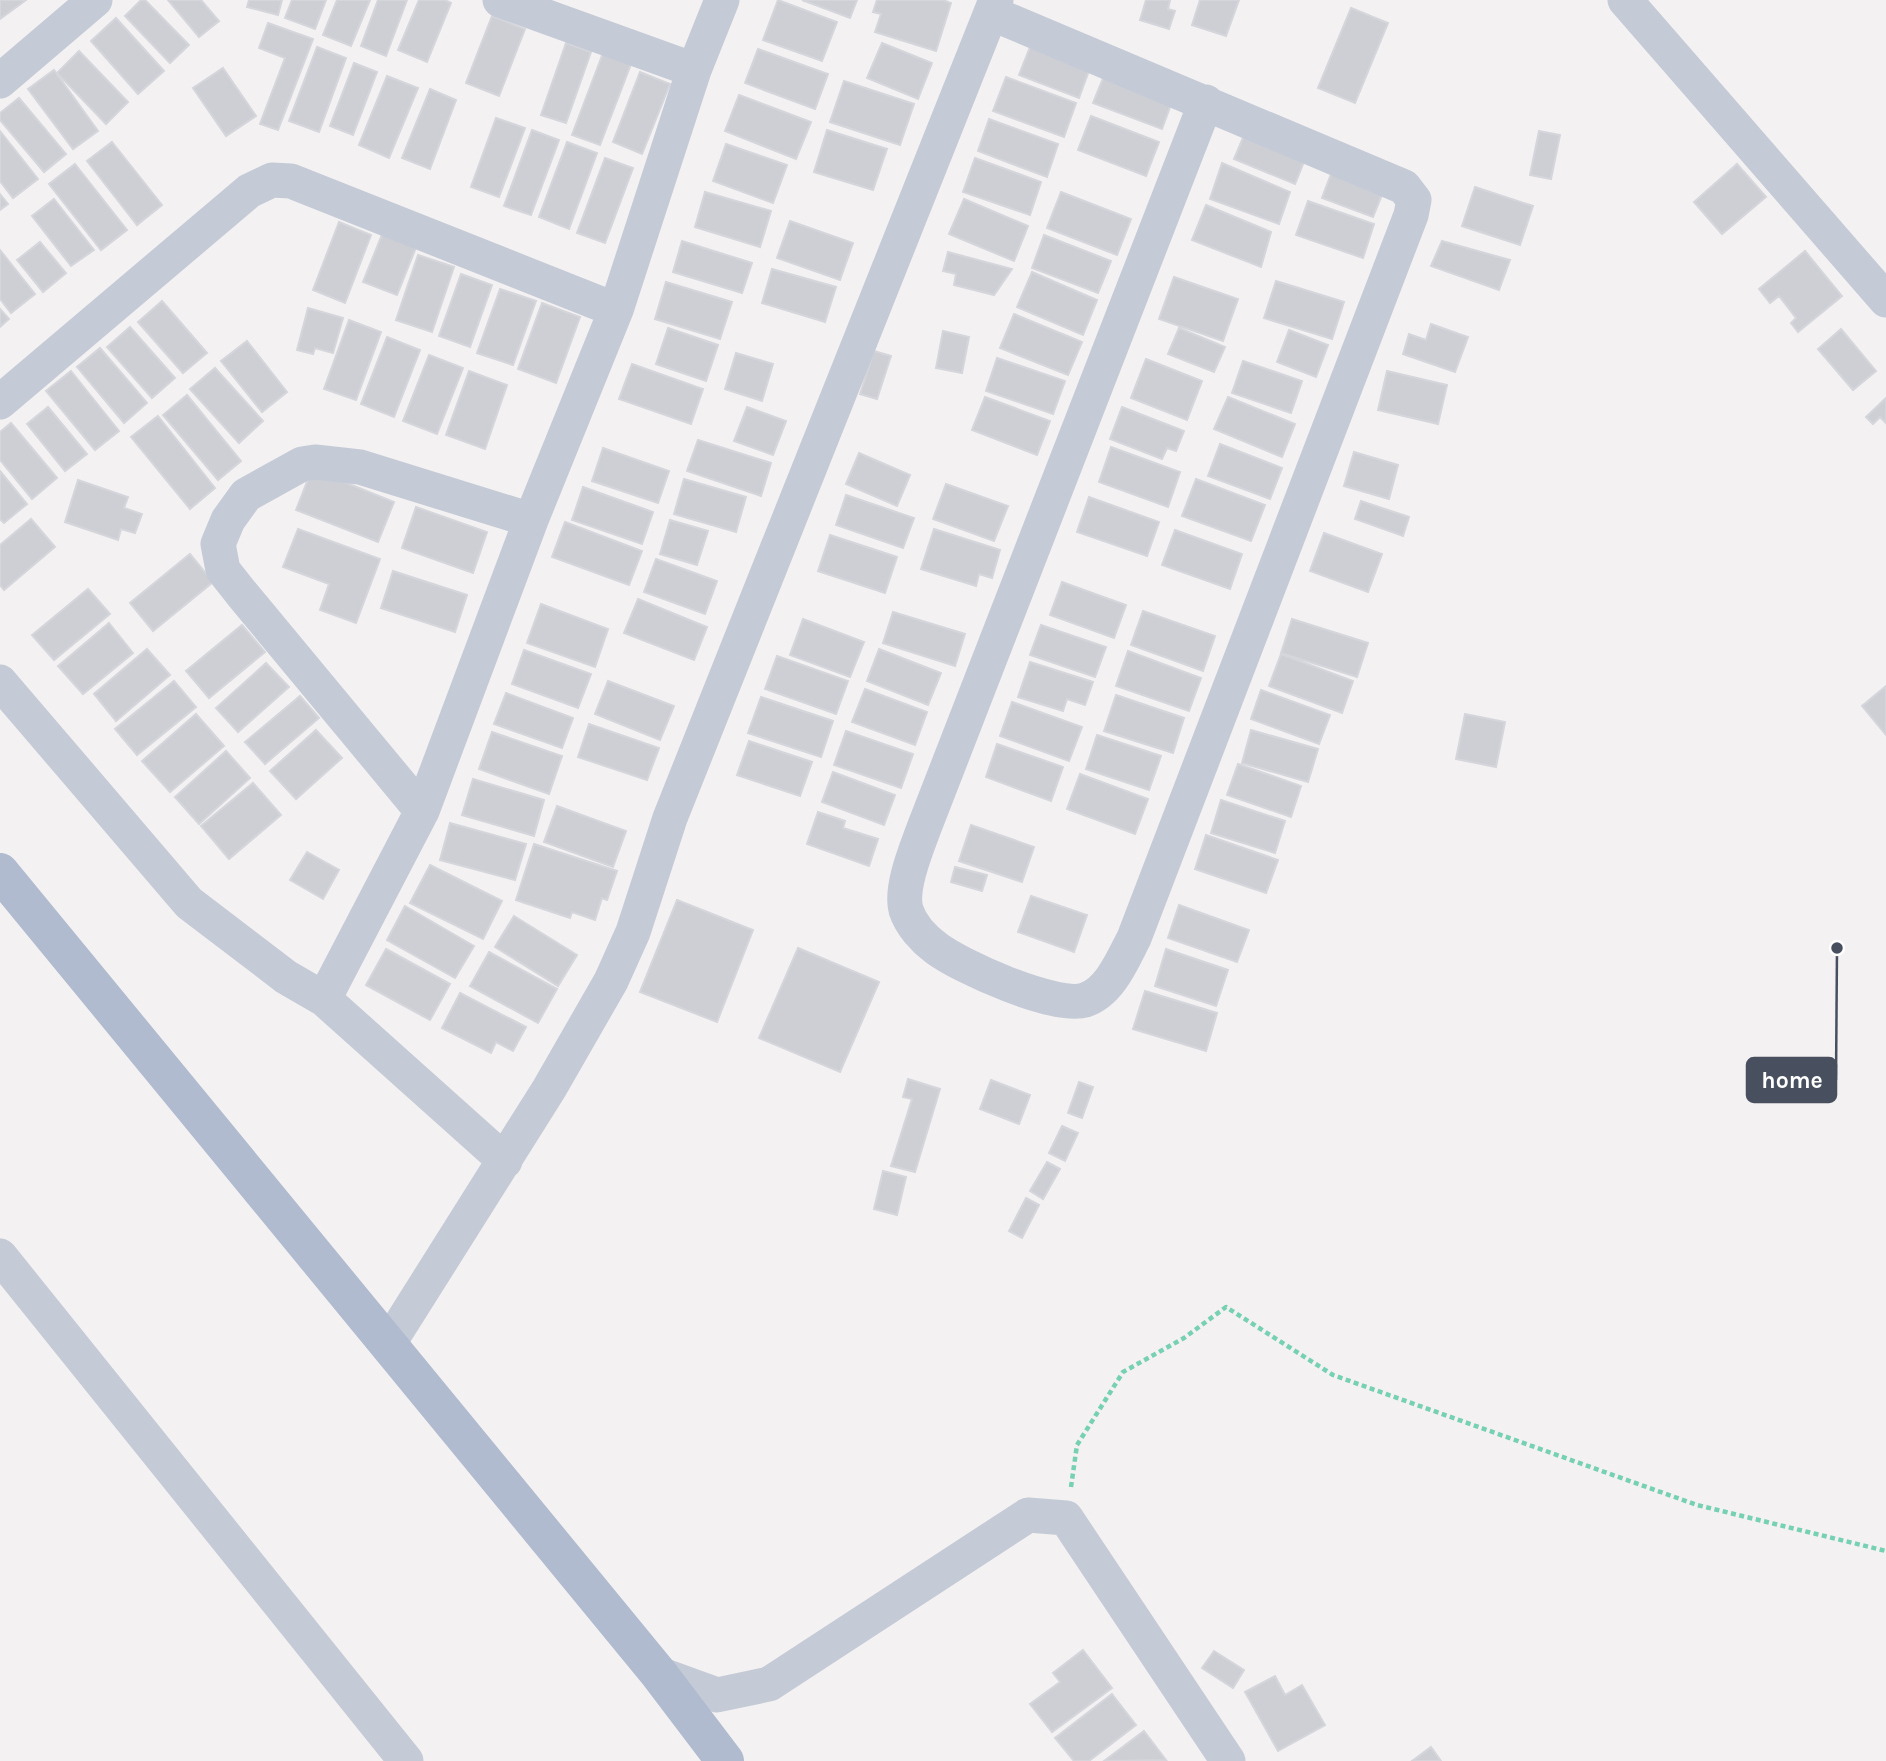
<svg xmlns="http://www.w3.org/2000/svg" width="1886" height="1761" viewBox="0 0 1886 1761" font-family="Karla,sans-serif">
  <rect width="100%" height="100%" fill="#f3f1f1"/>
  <path fill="#cdcfd5" stroke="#d5d6dc" stroke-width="2" d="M0,0H26L0,19Z
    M141,0H145L189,45L170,63L125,16Z
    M168,0H201L219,21L199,37Z
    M249,0H282L278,15L247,7Z
    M292,0H326L315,29L285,18Z
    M337,0H370L351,46L323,35Z
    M378,0H407L386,56L361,46Z
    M419,0H445L451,3L427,62L398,50Z
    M778,0L837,22L822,61L763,40Z
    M802,0H857L850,18Z
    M877,0H943L951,3L936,51L875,32L881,14L873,12Z
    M1146,0H1170L1168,9L1175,11L1169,29L1140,20Z
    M1200,0H1239L1226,36L1192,25Z
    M1351,8L1388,23L1355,103L1318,88Z
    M492,16L525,29L499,96L466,83Z
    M116,18L164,71L138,94L91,41Z
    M268,23L313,39L278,130L260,124L285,58L259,48Z
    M1032,42L1091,65L1079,98L1019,75Z
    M566,43L591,52L566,123L541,115Z
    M882,43L932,63L918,99L867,78Z
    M317,47L346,58L319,132L289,121Z
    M758,49L828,74L815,109L745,83Z
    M79,51L128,102L106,124L57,73Z
    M603,53L631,64L600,145L572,135Z
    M354,63L377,72L353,135L330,126Z
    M223,68L256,116L226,136L193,88Z
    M54,70L98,131L73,149L28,89Z
    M1106,71L1174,96L1162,129L1093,103Z
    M640,72L670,84L642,154L613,142Z
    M387,76L418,88L389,158L359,145Z
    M1006,77L1076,103L1064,137L993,111Z
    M844,81L914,104L900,145L830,122Z
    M430,89L456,100L430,169L402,158Z
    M739,95L811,122L796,159L725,131Z
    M19,98L66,154L44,172L0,120V113Z
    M1091,116L1159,142L1146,176L1078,150Z
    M496,118L525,128L499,197L471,187Z
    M989,119L1058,144L1047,177L978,151Z
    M1247,128L1308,152L1295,184L1234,159Z
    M532,130L559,140L531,215L504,206Z
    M827,130L887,149L873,190L814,172Z
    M0,131L38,179L13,198L0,181Z
    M1539,131L1560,135L1551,179L1530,175Z
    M112,142L162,205L137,225L87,161Z
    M567,142L597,153L569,229L539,217Z
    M726,144L787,165L773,203L713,181Z
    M605,158L633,168L605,243L577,233Z
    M975,158L1041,182L1030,215L963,192Z
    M1222,163L1290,192L1279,224L1210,199Z
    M75,164L127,230L101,250L49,184Z
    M1737,164L1766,197L1722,234L1694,202Z
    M1334,166L1386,185L1373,217L1322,198Z
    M1475,187L1533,206L1520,245L1462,226Z
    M705,192L771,211L760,247L695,227Z
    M1061,192L1131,219L1117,255L1047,228Z
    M0,194L8,204L0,210Z
    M54,199L94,250L71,266L32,216Z
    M964,199L1028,226L1014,261L949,234Z
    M1308,201L1374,224L1363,258L1296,235Z
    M1206,205L1271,232L1261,267L1192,240Z
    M790,221L853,243L840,280L777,258Z
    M339,222L371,235L345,303L313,290Z
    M383,232L417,245L397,295L363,282Z
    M1044,235L1111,261L1098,293L1032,268Z
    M682,241L752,263L742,293L673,272Z
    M1442,241L1510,260L1499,290L1431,266Z
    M40,242L66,273L43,292L17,260Z
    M0,250L35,294L11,313L0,299Z
    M1805,251L1842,296L1798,332L1791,323L1796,318L1779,296L1770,303L1759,289Z
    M948,252L1012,269L994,295L954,285L956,274L943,271Z
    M418,255L454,267L432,332L396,320Z
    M772,269L836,287L825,322L762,303Z
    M1032,272L1097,300L1083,335L1017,307Z
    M461,274L492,285L470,347L439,336Z
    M1174,277L1238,299L1223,341L1159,319Z
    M1276,281L1344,302L1332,339L1264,318Z
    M666,282L732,302L720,339L655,319Z
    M500,289L536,301L513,365L477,353Z
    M162,301L207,353L183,373L138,322Z
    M542,303L580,317L556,383L518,369Z
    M308,308L343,318L333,353L315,348L313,354L297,350Z
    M0,309L9,319L0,327Z
    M1014,314L1082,342L1068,375L1000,348Z
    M349,320L381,332L356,400L324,389Z
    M1431,324L1468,337L1455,372L1403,354L1409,334L1426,340Z
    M130,327L175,378L152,398L107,347Z
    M668,328L718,345L706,381L656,364Z
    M1179,328L1225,347L1214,372L1168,354Z
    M1841,329L1876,371L1853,390L1818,349Z
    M1289,330L1328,345L1316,377L1277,362Z
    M943,331L969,337L962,373L936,368Z
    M387,337L420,350L394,417L361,404Z
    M247,341L287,392L262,412L221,361Z
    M100,348L147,403L124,423L77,367Z
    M874,351L891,356L877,399L860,394Z
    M736,353L773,364L762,401L725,389Z
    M429,355L463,368L437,434L403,421Z
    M997,358L1065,381L1053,414L986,391Z
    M1146,359L1202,381L1187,420L1131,398Z
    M1243,361L1302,381L1291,413L1232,393Z
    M632,364L703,389L691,424L619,399Z
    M215,368L263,421L239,443L190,389Z
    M71,371L119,431L95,450L46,391Z
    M469,371L507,385L485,449L446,435Z
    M1387,371L1447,385L1438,424L1378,410Z
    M187,395L241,461L218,480L163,415Z
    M985,397L1050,421L1037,455L972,430Z
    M1228,397L1295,424L1282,457L1214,429Z
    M1886,398V423L1880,417L1873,424L1866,417Z
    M48,407L87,454L65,471L27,424Z
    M747,407L786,421L773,455L734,441Z
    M1122,407L1184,431L1176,451L1167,448L1162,459L1110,439Z
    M158,416L215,488L190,509L131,437Z
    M11,423L57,478L32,499L0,460V432Z
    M698,440L771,463L761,496L687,471Z
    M1220,444L1282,468L1270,499L1208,476Z
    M1111,447L1180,472L1168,507L1099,482Z
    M603,448L669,471L658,503L592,481Z
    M1354,452L1398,465L1389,499L1344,486Z
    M859,453L910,475L897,506L846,484Z
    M312,469L394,502L378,542L296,510Z
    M0,471L27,504L4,523L0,519Z
    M684,479L746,497L736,532L674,514Z
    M1196,479L1265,505L1251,541L1182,516Z
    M78,480L128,497L124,508L142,514L135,533L121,529L118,540L65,522Z
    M946,484L1008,506L994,541L933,519Z
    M583,487L653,512L642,544L572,520Z
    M846,495L914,518L903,548L836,525Z
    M1089,497L1159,522L1147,556L1077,532Z
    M1361,501L1409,517L1403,536L1355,519Z
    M416,507L487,532L473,573L402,548Z
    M31,519L55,547L4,590L0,585V545Z
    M670,520L708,531L697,565L660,554Z
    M565,522L642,551L629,585L552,557Z
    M298,529L380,559L356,623L320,610L329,584L283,567Z
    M934,529L1000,550L992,578L979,574L976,586L921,569Z
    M1175,530L1242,554L1230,589L1162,565Z
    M1324,533L1382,554L1368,592L1310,571Z
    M830,535L897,557L885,593L818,571Z
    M190,554L213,582L153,631L130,603Z
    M656,559L717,581L705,614L644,592Z
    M393,571L467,595L455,632L381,608Z
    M1062,582L1126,605L1114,638L1050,615Z
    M88,589L110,614L54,660L32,635Z
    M638,599L707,627L694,660L624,633Z
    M541,604L608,629L595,667L527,643Z
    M1143,611L1215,636L1203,671L1131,645Z
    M893,612L965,634L955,666L883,643Z
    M803,619L864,642L850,677L790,655Z
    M1292,619L1368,643L1357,677L1281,653Z
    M109,623L133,653L83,694L58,666Z
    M242,625L265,652L209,698L186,671Z
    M1041,625L1106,647L1095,677L1030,655Z
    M147,649L170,675L116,721L94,694Z
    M879,649L941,673L928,705L867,681Z
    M524,650L591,674L578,708L512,684Z
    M1128,651L1201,678L1189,711L1116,686Z
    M1281,654L1353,681L1342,713L1269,686Z
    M777,656L848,681L836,714L765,689Z
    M1030,662L1093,682L1085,705L1067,699L1063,711L1018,697Z
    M266,663L289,687L238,732L216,708Z
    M174,681L196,707L137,755L115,729Z
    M608,681L674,706L660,740L595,714Z
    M1886,686V735L1862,706Z
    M865,689L927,712L915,745L852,722Z
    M1261,690L1330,715L1319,744L1251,719Z
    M506,693L573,718L562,748L494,724Z
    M1116,695L1184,718L1173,753L1104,731Z
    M300,696L319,718L265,764L245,742Z
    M761,697L833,721L821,757L748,733Z
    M1012,702L1082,727L1069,761L1000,736Z
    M196,714L224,746L170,792L142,761Z
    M1465,714L1505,722L1496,767L1456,759Z
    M589,724L659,748L647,780L578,757Z
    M316,730L342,758L296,799L270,771Z
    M1251,730L1318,749L1308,782L1242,763Z
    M846,731L913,754L901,788L834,765Z
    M492,732L562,756L549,794L479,769Z
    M1097,735L1161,756L1149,790L1086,769Z
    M749,741L812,762L800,796L737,775Z
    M997,744L1063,767L1051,801L986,777Z
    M226,751L250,778L199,824L175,797Z
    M1238,764L1301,786L1291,817L1227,795Z
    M833,772L895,795L884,825L822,802Z
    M1080,774L1148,799L1135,834L1067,809Z
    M473,779L544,800L534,836L462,815Z
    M253,783L281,815L229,859L201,826Z
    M1221,800L1285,821L1275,853L1211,833Z
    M557,806L626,831L613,867L544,842Z
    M818,812L845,821L843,828L878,839L869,866L807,844Z
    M450,823L526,844L515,880L440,860Z
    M971,825L1034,847L1022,882L959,861Z
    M1206,835L1278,860L1266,893L1195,869Z
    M534,844L617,871L607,900L602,898L595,920L572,912L570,918L516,900Z
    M307,852L339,870L323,899L290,880Z
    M430,865L502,901L483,939L410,903Z
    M955,867L987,875L982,891L951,882Z
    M1031,896L1087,915L1074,952L1018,932Z
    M677,900L753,930L717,1022L640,992Z
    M1179,905L1249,930L1237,962L1168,938Z
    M405,906L474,946L455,978L387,940Z
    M514,916L577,955L558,986L495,947Z
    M798,948L879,982L840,1072L759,1038Z
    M386,949L450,984L430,1020L366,985Z
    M1166,949L1228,970L1216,1006L1155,986Z
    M489,952L557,989L538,1023L470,986Z
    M1145,991L1217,1013L1206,1051L1133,1029Z
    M460,993L526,1027L513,1051L496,1042L491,1053L442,1028Z
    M908,1079L940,1089L915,1172L891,1166L912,1099L903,1097Z
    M991,1080L1030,1095L1019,1124L980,1109Z
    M1079,1082L1093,1087L1082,1118L1068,1113Z
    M1062,1126L1078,1133L1065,1161L1049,1153Z
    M1047,1162L1060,1169L1043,1199L1030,1191Z
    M883,1171L906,1177L897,1215L874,1209Z
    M1026,1198L1039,1205L1022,1238L1009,1231Z
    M1083,1650L1112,1688L1052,1732L1030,1704L1060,1682L1053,1673Z
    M1214,1651L1244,1670L1233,1688L1202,1668Z
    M1275,1676L1285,1695L1302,1685L1325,1725L1278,1751L1245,1692Z
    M1112,1694L1136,1725L1089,1761H1074L1055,1738Z
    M1144,1731L1166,1760L1104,1761Z
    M1431,1747L1441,1761H1412Z"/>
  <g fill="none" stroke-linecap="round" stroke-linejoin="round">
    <path stroke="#76d0b4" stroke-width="4.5" stroke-dasharray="5 3.5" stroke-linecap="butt" d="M1071,1487L1077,1445L1123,1372L1184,1338L1226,1307L1333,1375L1697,1505L1886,1551"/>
    <path stroke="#c4cad6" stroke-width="35" d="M500,0L694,70
      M1625,0L1886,300
      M991,13L1404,187L1414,200L1411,215L1134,938C1123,959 1110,992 1085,1000C1055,1009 961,967 936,948C924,939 911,925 906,910C900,888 916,850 924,828L1206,102
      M0,81L95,0
      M0,402L249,191L272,180L291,181L616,310
      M0,682L189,903L286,977L324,999L505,1161
      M422,811L242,594L223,570L218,544L228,520L246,495L302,464L315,462L360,467L531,520
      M324,999L422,811L531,520L616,310L694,70L722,0
      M0,1256L406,1761
      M389,1343L549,1089L611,981L633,932L670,818L996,0
      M659,1674L717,1695L769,1684L1028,1515L1066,1518L1228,1761"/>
    <path stroke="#b0bbd0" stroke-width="38" d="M0,872L659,1674L725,1761"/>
  </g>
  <path fill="none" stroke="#48505f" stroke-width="2.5" d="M1837 948L1836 1080"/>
  <circle fill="#48505f" stroke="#fff" stroke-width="2.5" cx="1837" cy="948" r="7"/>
  <rect fill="#48505f" stroke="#48505f" stroke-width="2.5" x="1747" y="1058" width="89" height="44" rx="7"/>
  <g font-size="23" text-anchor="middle" font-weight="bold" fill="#fff">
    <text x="1792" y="1088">home</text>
  </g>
</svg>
